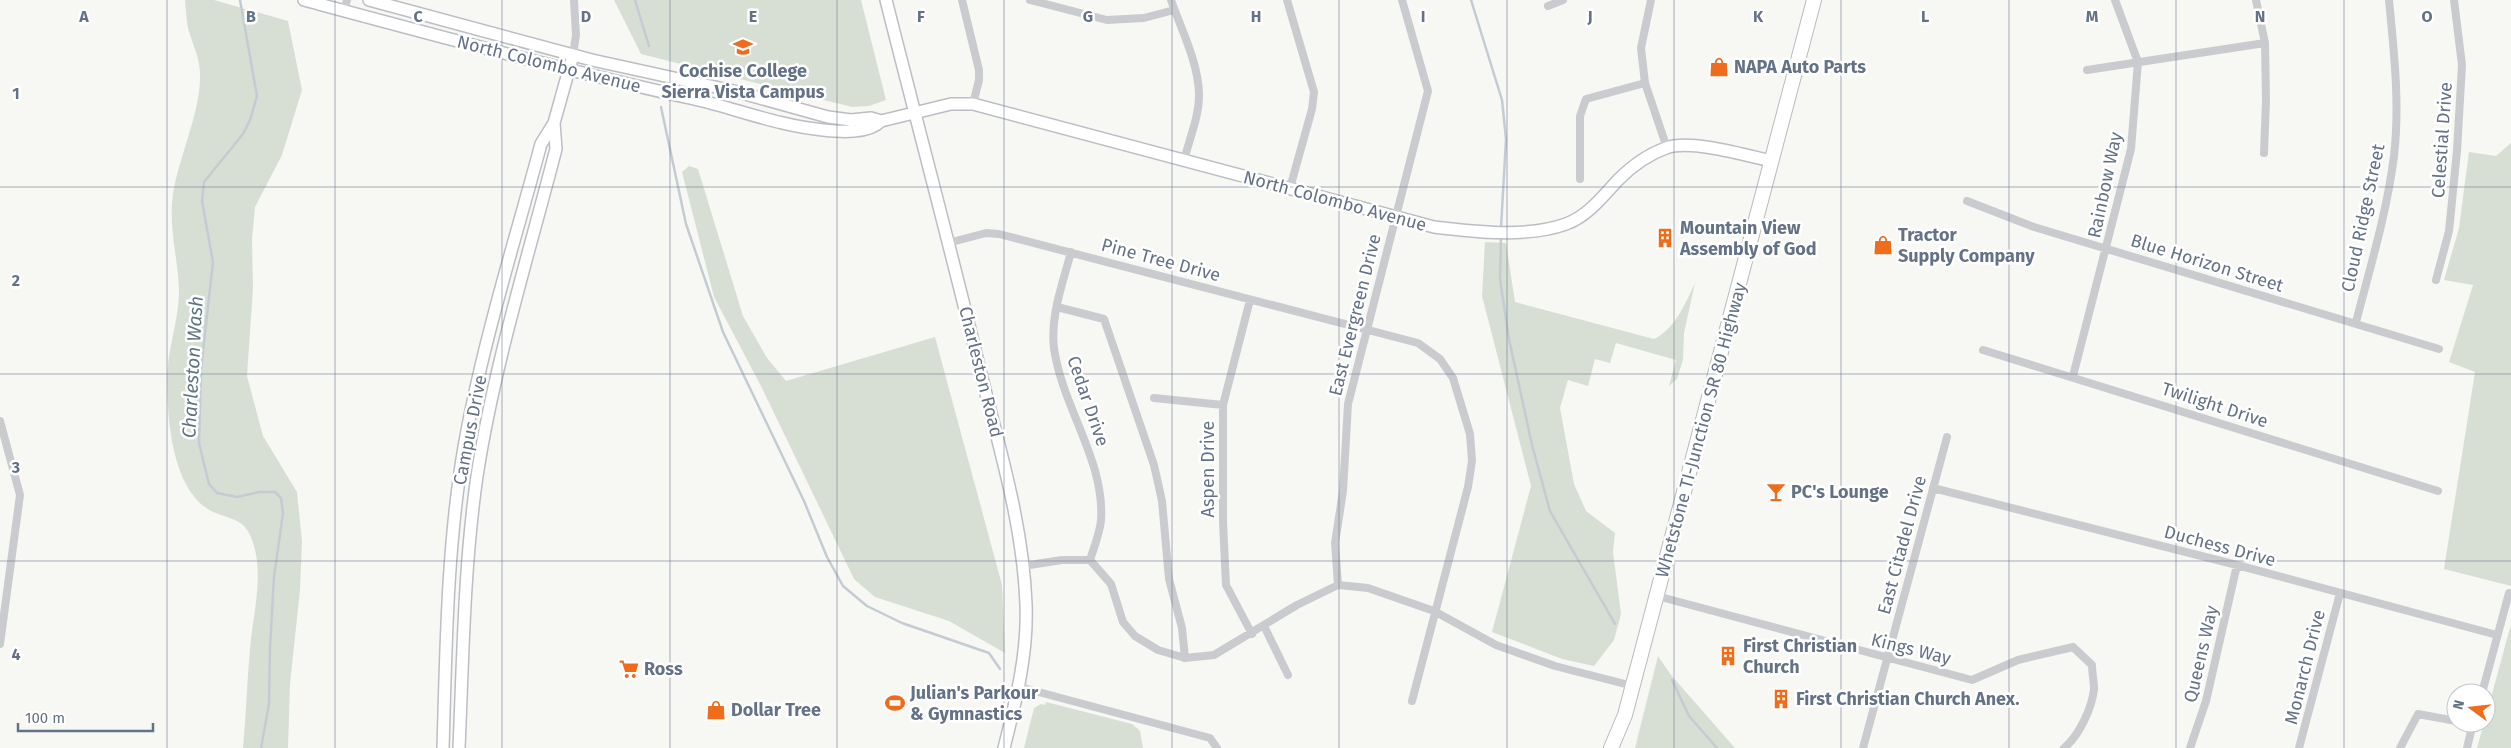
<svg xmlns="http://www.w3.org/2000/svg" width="2511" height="748" viewBox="0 0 2511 748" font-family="'Fira Sans',sans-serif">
  <rect width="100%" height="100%" fill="#f7f7f4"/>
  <path fill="#d7dfd4" d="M185,0H214L288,21L302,90L282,155L255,207L252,240L253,288L247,376L263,436L297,492L302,541L300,590L290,684L288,748H243C246,715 247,682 250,649C253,611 266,570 250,535C243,518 225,518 211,511C173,490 168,424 167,385C166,354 178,324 179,294C179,261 168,228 173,194C179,156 201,112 200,74C200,58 192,43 188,28C186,19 186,9 185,0Z
    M614,0H861L886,100L869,106L852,107L641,54Z
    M2511,143V586L2444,569L2475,372L2449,362L2473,285L2444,280L2459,228L2469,152L2496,156Z
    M689,166L698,169L743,316L767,358L786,381L935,337L1002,585L1005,653L949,621L875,597L854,579L762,388L714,297L682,172Z
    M1485,242L1506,243L1515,302L1654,339C1675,329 1685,304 1695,283L1684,333L1683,360L1677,379L1669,386L1676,360L1616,343L1610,363L1595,359L1588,386L1568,380L1560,408L1574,484L1586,511L1615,533L1613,552L1621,614L1614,640L1594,666L1562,659L1492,632L1531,486L1482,296Z
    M2511,624V748H2477L2484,723H2486V716Z
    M1658,656L1671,675L1735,748H1635Z
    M1046,702L1132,724L1140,731L1143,748H1024L1034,708L1041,704L1045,705Z"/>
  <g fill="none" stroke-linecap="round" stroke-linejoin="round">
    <path stroke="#c4ccd3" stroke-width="2.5" d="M240,0L257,96L250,120L243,134L204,182L202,201L213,262L201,369L199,443L209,484L217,493L237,497L259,492H275L281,498L283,513L274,577L270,648L269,704L261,748
      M635,0L649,46
      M1471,0L1502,100L1506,139L1501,228
      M661,107L686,224L723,332L804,501L827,557L843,586L867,606L902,623L989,653L1000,669
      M1501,236L1500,279L1509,339L1532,445L1550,511L1615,624
      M1672,680L1689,716L1717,748"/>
    <defs>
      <path id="secondary" d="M304,0C434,35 563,70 694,99C737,109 780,126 823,130C841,132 868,134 881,121
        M369,0L592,60L738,92L828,117L851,120L871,118L881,121L951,104H973L1434,227C1475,232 1527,238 1566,224C1588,216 1603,196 1618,180C1631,167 1649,154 1666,148C1690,139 1745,155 1771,161
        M886,0C917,123 950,246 980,370C999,447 1023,524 1026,604C1028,654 1016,700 1004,748
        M443,748C446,648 447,546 464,447C482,345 514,244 541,144L554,123L573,55
        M459,748C463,657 464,566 477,476C494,366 528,257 556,149L554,123"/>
      <path id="highway" d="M1611,748L1625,715L1814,0"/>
    </defs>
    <use href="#secondary" stroke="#bbbec4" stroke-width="14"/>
    <use href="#highway" stroke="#b8bbbf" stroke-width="16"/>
    <path stroke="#c9cbcf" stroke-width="8" d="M962,0L979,70V80L973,104
      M1030,0L1107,20L1144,18L1174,10
      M1171,0C1181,29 1198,62 1199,93C1200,115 1189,139 1184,161
      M1287,0L1314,92L1312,109L1290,188
      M1651,0L1641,48L1645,83L1667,148
      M2256,0L2265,43L2266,100L2264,153
      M1548,6L1563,0
      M344,11L347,0
      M573,55L576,35L574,0
      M2087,70L2265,43
      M1580,179V116L1586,99L1645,83
      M1967,201L2034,227L2439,349
      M948,243L986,233L999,234L1418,343L1440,359L1453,378L1470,434L1472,461L1468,487L1412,701
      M1071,252C1063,283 1050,316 1054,348C1062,407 1105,460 1101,520C1100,533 1094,547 1090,560
      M2436,280L2449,231L2457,151L2462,65L2454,0
      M1250,300L1223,405V522L1226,585L1252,634
      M1057,307L1104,319L1154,465L1162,501L1169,579L1182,628L1185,658
      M2356,322C2370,268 2387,212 2394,156C2400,104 2394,52 2389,0
      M1983,350L2438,491
      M2073,376L2131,149L2138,62L2115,0
      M1154,398L1223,405
      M0,421L20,495L0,644
      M1933,488L2237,565L2497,635
      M1023,566L1062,560H1090L1111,584L1123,622L1135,636L1158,650L1185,658L1214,655L1297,605L1338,585L1368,588L1434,611L1496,645L1555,666L1633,686
      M1338,585L1335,543L1343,491L1348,404L1428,91L1402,0
      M1657,596L1972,680L2018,660L2073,647L2092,665C2092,673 2094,681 2094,689C2092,708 2079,736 2064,748
      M1264,626L1288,675
      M1020,687L1210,738L1217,748
      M2482,693L2509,593
      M1863,748L1947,437
      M2190,748L2206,701L2237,565
      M2299,748L2340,593
      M2400,748L2418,714L2456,721
      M2467,748L2473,723"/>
    <use href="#secondary" stroke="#fff" stroke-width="11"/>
    <use href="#highway" stroke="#fff" stroke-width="14"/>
  </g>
  <path fill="none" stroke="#647287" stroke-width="1" stroke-opacity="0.55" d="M167,0V748M335,0V748M502,0V748M670,0V748M837,0V748M1004,0V748M1172,0V748M1339,0V748M1507,0V748M1674,0V748M1841,0V748M2009,0V748M2176,0V748M2344,0V748M0,187H2511M0,374H2511M0,561H2511"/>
  <defs>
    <symbol id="university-bare" viewBox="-9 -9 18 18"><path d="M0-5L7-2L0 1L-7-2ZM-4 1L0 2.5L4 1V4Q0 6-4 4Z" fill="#ef6c1c" stroke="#fff" stroke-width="2.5" paint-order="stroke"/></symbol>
    <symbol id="shop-bare" viewBox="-9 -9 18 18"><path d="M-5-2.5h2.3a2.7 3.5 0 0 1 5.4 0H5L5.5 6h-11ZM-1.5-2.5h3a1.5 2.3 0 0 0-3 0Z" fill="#ef6c1c" stroke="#fff" stroke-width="2.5" paint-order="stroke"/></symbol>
    <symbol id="building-bare" viewBox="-9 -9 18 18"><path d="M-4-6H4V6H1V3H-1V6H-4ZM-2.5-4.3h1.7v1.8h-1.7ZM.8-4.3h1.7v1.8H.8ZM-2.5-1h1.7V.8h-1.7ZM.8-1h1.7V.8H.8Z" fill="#ef6c1c" stroke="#fff" stroke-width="2.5" paint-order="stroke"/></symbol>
    <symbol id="bar-bare" viewBox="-9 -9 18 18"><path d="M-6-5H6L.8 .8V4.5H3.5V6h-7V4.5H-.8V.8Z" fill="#ef6c1c" stroke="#fff" stroke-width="2.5" paint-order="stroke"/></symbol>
    <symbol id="supermarket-bare" viewBox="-9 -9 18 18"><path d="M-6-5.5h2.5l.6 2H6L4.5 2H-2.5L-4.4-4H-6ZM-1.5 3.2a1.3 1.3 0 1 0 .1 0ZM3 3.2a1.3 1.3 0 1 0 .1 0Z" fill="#ef6c1c" stroke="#fff" stroke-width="2.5" paint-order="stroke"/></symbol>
    <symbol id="stadium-bare" viewBox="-9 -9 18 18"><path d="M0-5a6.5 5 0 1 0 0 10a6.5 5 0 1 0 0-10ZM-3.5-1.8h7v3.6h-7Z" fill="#ef6c1c" stroke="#fff" stroke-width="2.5" paint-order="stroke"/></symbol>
  </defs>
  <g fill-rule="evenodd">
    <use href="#university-bare" x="729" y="33" width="28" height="28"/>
    <use href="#shop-bare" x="1705" y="53" width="28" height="28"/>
    <use href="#building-bare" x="1651" y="224" width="28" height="28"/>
    <use href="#shop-bare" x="1869" y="231" width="28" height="28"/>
    <use href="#bar-bare" x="1762" y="478" width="28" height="28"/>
    <use href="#building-bare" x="1714" y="642" width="28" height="28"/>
    <use href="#supermarket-bare" x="615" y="655" width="28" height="28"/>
    <use href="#building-bare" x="1767" y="685" width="28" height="28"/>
    <use href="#stadium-bare" x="881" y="689" width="28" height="28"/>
    <use href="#shop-bare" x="702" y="696" width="28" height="28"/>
  </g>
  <g text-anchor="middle" stroke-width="5" stroke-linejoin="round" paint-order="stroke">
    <g font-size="18" fill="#647287" stroke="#fff">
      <text transform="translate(549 64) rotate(14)" y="6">North Colombo Avenue</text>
      <text transform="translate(2442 140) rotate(-86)" y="6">Celestial Drive</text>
      <text transform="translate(2105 185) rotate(-78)" y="6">Rainbow Way</text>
      <text transform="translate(1335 201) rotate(15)" y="6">North Colombo Avenue</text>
      <text transform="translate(2363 218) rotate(-78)" y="6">Cloud Ridge Street</text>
      <text transform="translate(1161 260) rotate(15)" y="6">Pine Tree Drive</text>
      <text transform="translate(2207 263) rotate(17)" y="6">Blue Horizon Street</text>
      <text transform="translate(1355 315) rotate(-76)" y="6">East Evergreen Drive</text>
      <text transform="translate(981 372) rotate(76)" y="6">Charleston Road</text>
      <text transform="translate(1088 401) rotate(71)" y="6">Cedar Drive</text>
      <text transform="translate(2215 405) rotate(18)" y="6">Twilight Drive</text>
      <text transform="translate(470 430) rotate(-79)" y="6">Campus Drive</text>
      <text transform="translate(1701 430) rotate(-75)" y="6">Whetstone TI-Junction SR 80 Highway</text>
      <text transform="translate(1208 469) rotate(-90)" y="6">Aspen Drive</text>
      <text transform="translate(1902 545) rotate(-75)" y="6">East Citadel Drive</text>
      <text transform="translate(2220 546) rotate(15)" y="6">Duchess Drive</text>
      <text transform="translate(1911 649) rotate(14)" y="6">Kings Way</text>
      <text transform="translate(2201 654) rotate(-77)" y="6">Queens Way</text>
      <text transform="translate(2305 667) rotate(-76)" y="6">Monarch Drive</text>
    </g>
    <g font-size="18" font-weight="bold" fill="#647287" stroke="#fff" text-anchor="start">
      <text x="1734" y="73">NAPA Auto Parts</text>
      <text x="743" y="77" text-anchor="middle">Cochise College<tspan x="743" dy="21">Sierra Vista Campus</tspan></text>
      <text x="1680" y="234">Mountain View<tspan x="1680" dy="21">Assembly of God</tspan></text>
      <text x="1898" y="241">Tractor<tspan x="1898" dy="21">Supply Company</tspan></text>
      <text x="1791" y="498">PC's Lounge</text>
      <text x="1743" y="652">First Christian<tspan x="1743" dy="21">Church</tspan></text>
      <text x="644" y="675">Ross</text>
      <text x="910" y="699">Julian's Parkour<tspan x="910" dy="21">&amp; Gymnastics</tspan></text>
      <text x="1796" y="705">First Christian Church Anex.</text>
      <text x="731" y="716">Dollar Tree</text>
    </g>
    <g font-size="19" font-style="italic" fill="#5f7483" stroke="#fff">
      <text transform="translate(192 367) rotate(-87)" y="7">Charleston Wash</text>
    </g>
  </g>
  <g font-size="16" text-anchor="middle" font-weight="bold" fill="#647287" stroke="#fff" stroke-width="5" stroke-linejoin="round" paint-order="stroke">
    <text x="84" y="22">A</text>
    <text x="251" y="22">B</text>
    <text x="418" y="22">C</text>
    <text x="586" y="22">D</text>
    <text x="753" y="22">E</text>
    <text x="921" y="22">F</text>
    <text x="1088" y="22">G</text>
    <text x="1256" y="22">H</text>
    <text x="1423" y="22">I</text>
    <text x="1590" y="22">J</text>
    <text x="1758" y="22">K</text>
    <text x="1925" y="22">L</text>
    <text x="2092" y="22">M</text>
    <text x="2260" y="22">N</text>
    <text x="2427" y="22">O</text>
    <text x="16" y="99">1</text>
    <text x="16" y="286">2</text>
    <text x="16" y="473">3</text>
    <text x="16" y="660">4</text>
  </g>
  <g transform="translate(2471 708) rotate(285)"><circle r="24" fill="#ffffff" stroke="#c1c7cf"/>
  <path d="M0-4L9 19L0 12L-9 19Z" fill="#ef6c1c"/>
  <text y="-8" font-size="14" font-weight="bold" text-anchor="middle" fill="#647287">N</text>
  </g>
  <path d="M18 723v8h135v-8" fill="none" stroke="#647287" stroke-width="2.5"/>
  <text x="25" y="723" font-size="15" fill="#647287" stroke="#ffffff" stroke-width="4" paint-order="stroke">100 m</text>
</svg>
